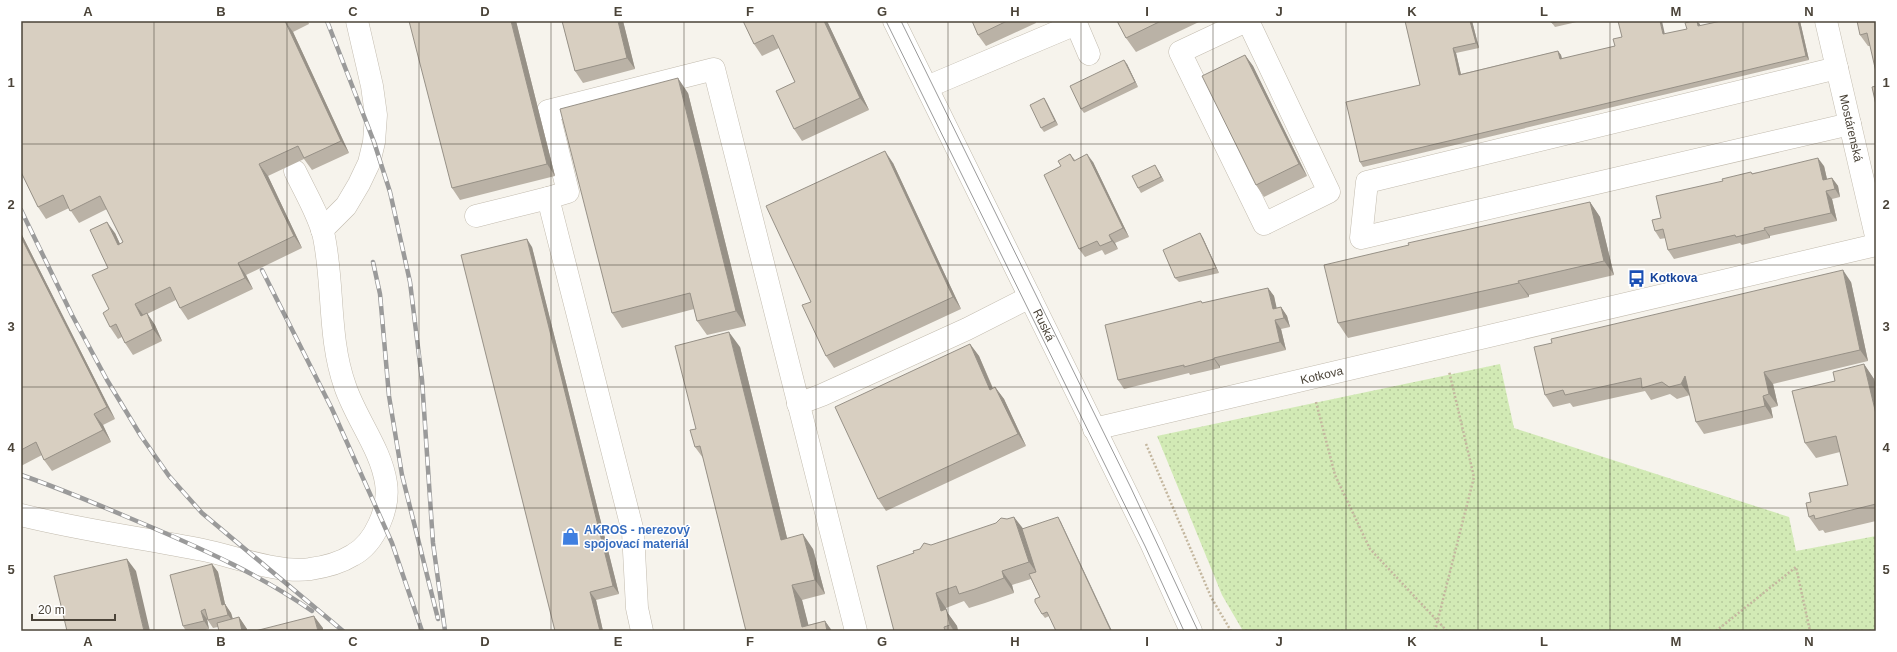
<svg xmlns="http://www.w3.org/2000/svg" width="1897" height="652" viewBox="0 0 1897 652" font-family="Arial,sans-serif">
  <defs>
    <pattern id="park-dots" width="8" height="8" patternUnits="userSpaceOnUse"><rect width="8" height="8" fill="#d2eab5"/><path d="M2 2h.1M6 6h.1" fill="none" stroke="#b6ca9c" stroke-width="1.8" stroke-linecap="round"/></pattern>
  </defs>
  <rect width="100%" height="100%" fill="#f6f3ec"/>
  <path fill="url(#park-dots)" d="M1500,364L1514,428L1789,517L1796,551L1876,536V631H1243L1222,595L1157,436Z"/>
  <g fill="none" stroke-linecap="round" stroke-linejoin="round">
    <defs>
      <g id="minor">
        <path id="s1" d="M894,21L1151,543L1191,631"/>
        <path d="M1075,21L1089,54"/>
        <path d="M1246,21L1180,52L1264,224L1329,192L1248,21"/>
        <path id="s2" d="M1826,21L1876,236"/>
        <path d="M1837,68L1367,182L1361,238L1850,124"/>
        <path d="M927,87L1076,24"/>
        <path d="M548,198L568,192L548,111L714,69L856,631"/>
        <path d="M476,216L548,198L633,532L637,608L642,631"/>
        <path d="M322,230L346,206L359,184L369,163L374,142L376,115L372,86L357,21"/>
        <path d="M798,404L822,395L967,329L1030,297"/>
        <path id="s3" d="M1094,429L1876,245"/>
        <path d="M21,515C81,530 142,538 203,550C233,556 280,574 310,569C325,567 340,563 353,555C375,543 390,508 386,483C381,449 356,419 345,386C328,338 334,286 324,237C320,217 304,190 295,171"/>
      </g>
    </defs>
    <use href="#minor" stroke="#c2bbae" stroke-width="23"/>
    <path stroke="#c4b79f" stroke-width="2.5" stroke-dasharray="2 2" stroke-linecap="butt" d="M1316,402L1335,475L1370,549L1447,631
      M1146,444L1211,597L1231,631
      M1435,631L1474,477L1449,371
      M1716,631L1796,567L1810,631"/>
    <use href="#minor" stroke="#fff" stroke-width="22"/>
    <path stroke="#9a9a9a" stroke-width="1" d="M886,21L1145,546L1184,631
      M901,21L1131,488L1198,631"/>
    <defs>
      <path id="rail" d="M327,21L374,142L390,192L410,282L422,380L433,543L445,631
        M21,210L72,315L107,380L141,436L169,476L202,513L343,631
        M373,262L380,294L389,396L402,475L438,619
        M262,270L332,409L392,543L422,631
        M21,475C65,490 108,509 151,527C207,551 262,576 312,611"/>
    </defs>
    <use href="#rail" stroke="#9a9a9a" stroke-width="4.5"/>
    <use href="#rail" stroke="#fff" stroke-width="3" stroke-dasharray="9" stroke-linecap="butt"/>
  </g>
  <path fill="#bab2a6" d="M21,21H308L309,24L293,32L349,153L312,170L304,159L268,176L302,248L246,275L253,289L188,320L180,308L176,300L147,314L155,325L162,341L133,355L125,343L122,337L118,339L110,327L109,309L108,268L115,233L120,244L123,242L107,209L79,223L69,208L46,219L38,207Z
    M516,21L555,176L460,200L452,188Z
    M562,21H623L635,69L583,83L575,71Z
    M743,21H827L869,110L802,141L794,129L795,82L779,48L762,56L754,44Z
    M972,21H1036V23L986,46L978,35Z
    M1117,21H1201L1136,52L1126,38Z
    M1405,21H1472L1479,48L1456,53L1461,74L1558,51L1561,55L1562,59L1687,29L1700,24V26L1721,21H1800L1809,60L1363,167L1360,162L1420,85Z
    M1551,21H1581L1555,27L1552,23Z
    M1876,21L1870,46H1868L1860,35Z
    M1245,55L1253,66L1307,176L1264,197L1256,185Z
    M1127,64L1138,87L1084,113L1081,109Z
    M688,93L746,326L707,335L697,321L694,309L622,328L612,313Z
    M1044,98L1047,103L1058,125L1044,132L1041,128Z
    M1070,154L1075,160L1093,162L1129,237L1115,243L1118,249L1105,255L1102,250L1085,257L1079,249L1061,166Z
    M893,163L961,309L834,368L826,356L811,302Z
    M1824,166L1827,179L1832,178L1838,186L1840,197L1832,199L1837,221L1770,236V238L1742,245L1740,243L1674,259L1668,250L1666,238L1660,239L1655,231L1661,218L1753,173Z
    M1158,170L1164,181L1141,193L1138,188Z
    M1590,202L1600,217L1614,275L1529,295V297L1348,338L1338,323Z
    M21,233L115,419L103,425L111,442L52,471L44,460L42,455L21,466Z
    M1200,233L1203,238L1219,273L1179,282L1175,278Z
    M532,247L619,594L596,600L603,631H555Z
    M1851,282L1868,361L1773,384L1778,406L1771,408L1773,418L1704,434L1696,422L1690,395L1677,399L1670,394L1651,400L1645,391L1573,407L1570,403L1553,407L1545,395Z
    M1268,288L1274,296L1276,308L1281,307L1287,316L1290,327L1281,329L1286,350L1220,366V368L1190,375L1189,373L1124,389L1118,380L1203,303Z
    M970,344L979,356L993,388L995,387L1004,399L1026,446L886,511L878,499Z
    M740,347L787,538L813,549L825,594L802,600L808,625L825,621L832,631H746L703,458L695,447L696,429Z
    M1864,364L1874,379L1876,387V521L1825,533L1823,530L1819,531L1809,517L1811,502L1848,485L1840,452L1816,458L1805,443L1835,381Z
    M1061,522L1049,616L1045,618L1042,614L1040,597L1031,579L1012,585L1014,593L985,603L969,608L964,601L946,608L947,612L957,626L958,631H894L914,553L931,545L1023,529Z
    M212,564L218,572L225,604L231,613L233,619L239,617L247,629V631H219L218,627L213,628L207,619L209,629L202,631H186L183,626Z"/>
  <path fill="#979187" d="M285,21L293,32L349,153L341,141Z
    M511,21H516L555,176L547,164Z
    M618,21H623L635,69L627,58Z
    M824,21H827L869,110L860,98Z
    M1470,21H1472L1479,48L1476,43Z
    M1660,21H1662L1666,39L1663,34Z
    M1697,21L1700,24L1701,31L1698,26Z
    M1798,21H1800L1809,60L1806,56Z
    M1453,48L1456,53L1462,79L1459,75Z
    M1558,51L1561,55L1563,63L1560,59Z
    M1245,55L1253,66L1307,176L1299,164Z
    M1124,60L1127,64L1138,87L1135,82Z
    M678,78L688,93L746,326L736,311Z
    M1044,98L1047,103L1058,125L1055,121Z
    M885,151L893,163L961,309L953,297Z
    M1087,154L1093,162L1129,237L1123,228Z
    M1818,158L1824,166L1829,188L1823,180Z
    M259,164L268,176L302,248L294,236Z
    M1155,165L1158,170L1164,181L1161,177Z
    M1832,178L1838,186L1840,197L1835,189Z
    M1826,191L1832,199L1837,221L1831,213Z
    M1590,202L1600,217L1614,275L1604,261Z
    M107,222L115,233L126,257L118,245Z
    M1764,228L1770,236V238L1765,230Z
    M21,233L115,419L107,407L21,237Z
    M1200,233L1203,238L1219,273L1216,268Z
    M1109,235L1115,243L1118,249L1112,241Z
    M527,239L532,247L619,594L613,586Z
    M238,263L246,275L253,289L245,278Z
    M1843,270L1851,282L1868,361L1860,350Z
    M1518,281L1529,295V297L1519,283Z
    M1268,288L1274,296L1279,318L1273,309Z
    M135,304L144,316H141Z
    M1281,307L1287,316L1290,327L1284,318Z
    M147,313L155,325L162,341L153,329Z
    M1275,320L1281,329L1286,350L1280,342Z
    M729,332L740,347L791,554L781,540Z
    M970,344L979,356L998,401L990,390Z
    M1214,358L1220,366V368L1214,359Z
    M1864,364L1874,379L1876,387V414Z
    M1764,372L1773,384L1778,406L1769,394Z
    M1685,376L1694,388L1690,396L1681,384Z
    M995,387L1004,399L1026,446L1018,434Z
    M1763,396L1771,408L1773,418L1765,406Z
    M94,414L103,425L111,442L103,430Z
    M1014,517L1025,531L1039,576L1029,562Z
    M1058,517L1061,522L1112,631H1111Z
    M803,534L813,549L825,594L815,580Z
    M127,559L136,571L150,631H144Z
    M212,564L218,572L227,613L222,605Z
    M1002,571L1012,585L1014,593L1004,578Z
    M792,585L802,600L810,631L802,627Z
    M590,592L596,600L603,631H600Z
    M936,593L946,608L947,612L957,626L958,631H954L941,611Z
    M225,604L231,613L234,623L228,615Z
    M201,611L207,619L209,629L204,621Z
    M314,616L323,628V631H318Z
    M239,617L247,629V631H242Z
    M825,621L832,631H827Z"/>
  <path fill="#d8cfc1" stroke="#979187" d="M21,21H285L341,141L304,158L298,146L259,164L294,236L238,263L245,278L180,308L170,287L135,304L141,316L147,313L153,329L125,343L116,324L110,327L103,313L109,309L92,275L108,268L90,230L107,222L118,245L123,242L100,196L70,211L63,195L38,207L21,172Z
    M409,21H511L547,164L452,188Z
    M562,21H618L627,58L575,71Z
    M743,21H824L860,98L794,129L776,91L795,82L773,35L754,44Z
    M972,21H1007L978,35Z
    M1117,21H1161L1126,38Z
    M1405,21H1470L1476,43L1453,48L1459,75L1558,51L1560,59L1615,46L1613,39L1622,37L1618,21H1660L1663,34L1687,29L1685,23L1692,21H1697L1698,26L1721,21H1798L1806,56L1360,162L1346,102L1420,85Z
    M1551,21H1560L1552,23Z
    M1857,21H1876V72L1867,33L1860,35Z
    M1245,55L1299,164L1256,185L1202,76Z
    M1124,60L1135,82L1081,109L1070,86Z
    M678,78L736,311L697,321L690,293L612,313L560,109Z
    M1876,86V105L1872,87Z
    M1044,98L1055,121L1041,128L1030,105Z
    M885,151L953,297L826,356L802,305L811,302L766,206Z
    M1070,154L1074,161L1087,154L1123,228L1109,235L1112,241L1100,246L1097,241L1079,249L1044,175L1061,166L1058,161Z
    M1818,158L1823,180L1832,178L1835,189L1826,191L1831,213L1764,228L1765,230L1736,237L1735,235L1668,250L1663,229L1655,231L1652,220L1661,218L1656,196L1723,181L1722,179L1751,172L1752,174Z
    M1155,165L1161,177L1138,188L1132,176Z
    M1590,202L1604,261L1518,281L1519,283L1338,323L1324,265L1409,245L1408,243Z
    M1200,233L1216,268L1175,278L1163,250Z
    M21,237L107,407L94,414L103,430L44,460L36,442L21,450Z
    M527,239L613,586L590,592L600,631H555L461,255Z
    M1843,270L1860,350L1764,372L1769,394L1763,396L1765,406L1696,422L1685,376L1681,384L1669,387L1662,382L1642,388L1641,378L1565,395L1563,390L1545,395L1534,347L1552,343L1551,339Z
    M1268,288L1273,309L1281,307L1284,318L1275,320L1280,342L1214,358V359L1184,367V365L1118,380L1105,325L1201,301L1202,303Z
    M729,332L781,540L803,534L815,580L792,585L802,627L825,621L827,631H746L700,446L695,447L690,430L696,429L675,346Z
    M970,344L990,390L995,387L1018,434L878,499L835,407Z
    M1864,364L1876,414V504L1815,519L1814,515L1809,517L1806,503L1811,502L1809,493L1848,485L1836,436L1805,443L1792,391L1835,381L1833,372Z
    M1014,517L1029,562L1002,571L1004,578L975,589L959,594L956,586L936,593L941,611L946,609L947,612L950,625L944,627L945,631H894L877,566L914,553L913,551L920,549L924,543L931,545L996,523L1001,518L1007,519Z
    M1058,517L1111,631H1056L1047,612L1042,614L1035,602V599L1040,597L1029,574L1036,572L1022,529Z
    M127,559L144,631H67L54,576Z
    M212,564L222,605L225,604L228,615L208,620L205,609L201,611L204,621L183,626L170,575Z
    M314,616L318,631H255Z
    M239,617L242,631H219L217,623Z"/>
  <path fill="none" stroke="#4b4439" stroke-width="1" stroke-opacity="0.55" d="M154,21V631M287,21V631M419,21V631M551,21V631M684,21V631M816,21V631M948,21V631M1081,21V631M1213,21V631M1346,21V631M1478,21V631M1610,21V631M1743,21V631M21,144H1876M21,265H1876M21,387H1876M21,508H1876"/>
  <defs>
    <symbol id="bus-bare" viewBox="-9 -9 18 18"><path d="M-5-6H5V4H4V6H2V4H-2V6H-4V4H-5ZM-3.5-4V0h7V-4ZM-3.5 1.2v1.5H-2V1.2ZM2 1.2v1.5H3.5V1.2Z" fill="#1a4fb4" stroke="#fff" stroke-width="2.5" paint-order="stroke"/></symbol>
    <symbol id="shop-bare" viewBox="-9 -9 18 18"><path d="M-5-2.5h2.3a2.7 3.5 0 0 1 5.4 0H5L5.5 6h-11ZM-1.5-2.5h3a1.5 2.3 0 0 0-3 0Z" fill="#3f7fe0" stroke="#fff" stroke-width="2.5" paint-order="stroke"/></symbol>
  </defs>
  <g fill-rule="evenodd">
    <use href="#bus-bare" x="1624" y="266" width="25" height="25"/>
    <use href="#shop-bare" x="558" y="524" width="25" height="25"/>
  </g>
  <g text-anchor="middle" stroke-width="3" stroke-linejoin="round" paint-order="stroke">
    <g font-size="12" fill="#4b4439" stroke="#fff">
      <text dy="4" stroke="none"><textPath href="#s2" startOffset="110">Mostárenská</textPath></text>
      <text dy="4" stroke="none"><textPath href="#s1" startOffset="339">Ruská</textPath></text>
      <text dy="4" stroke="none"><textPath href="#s3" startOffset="234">Kotkova</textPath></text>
    </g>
    <g font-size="12" font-weight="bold" fill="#164399" stroke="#fff" text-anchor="start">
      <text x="1650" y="282">Kotkova</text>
    </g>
    <g font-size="12" font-weight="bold" fill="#366cbe" stroke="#fff" text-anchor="start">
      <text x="584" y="534">AKROS - nerezový<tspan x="584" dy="14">spojovací materiál</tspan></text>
    </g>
  </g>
  <rect width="1897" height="652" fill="none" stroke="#ffffff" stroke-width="44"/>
  <path d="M32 614v6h83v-6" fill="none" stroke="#4b4439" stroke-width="2"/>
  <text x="38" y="614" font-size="12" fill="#4b4439" stroke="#ffffff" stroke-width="3" paint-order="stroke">20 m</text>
  <rect x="22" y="22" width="1853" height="608" fill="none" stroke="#4b4439" stroke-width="1.5"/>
  <g font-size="13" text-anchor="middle" font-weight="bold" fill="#4b4439">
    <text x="88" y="16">A</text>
    <text x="221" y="16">B</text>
    <text x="353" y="16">C</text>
    <text x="485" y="16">D</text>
    <text x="618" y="16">E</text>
    <text x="750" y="16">F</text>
    <text x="882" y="16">G</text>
    <text x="1015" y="16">H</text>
    <text x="1147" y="16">I</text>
    <text x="1279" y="16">J</text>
    <text x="1412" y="16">K</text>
    <text x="1544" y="16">L</text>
    <text x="1676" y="16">M</text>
    <text x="1809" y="16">N</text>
    <text x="11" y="87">1</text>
    <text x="1886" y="87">1</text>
    <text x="11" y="209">2</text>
    <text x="1886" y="209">2</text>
    <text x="11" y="331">3</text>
    <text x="1886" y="331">3</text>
    <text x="11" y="452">4</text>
    <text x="1886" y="452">4</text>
    <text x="11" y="574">5</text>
    <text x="1886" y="574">5</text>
    <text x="88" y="646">A</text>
    <text x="221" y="646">B</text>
    <text x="353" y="646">C</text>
    <text x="485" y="646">D</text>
    <text x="618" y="646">E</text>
    <text x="750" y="646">F</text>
    <text x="882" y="646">G</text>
    <text x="1015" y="646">H</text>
    <text x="1147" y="646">I</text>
    <text x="1279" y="646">J</text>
    <text x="1412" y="646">K</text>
    <text x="1544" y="646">L</text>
    <text x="1676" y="646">M</text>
    <text x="1809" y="646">N</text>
  </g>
</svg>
